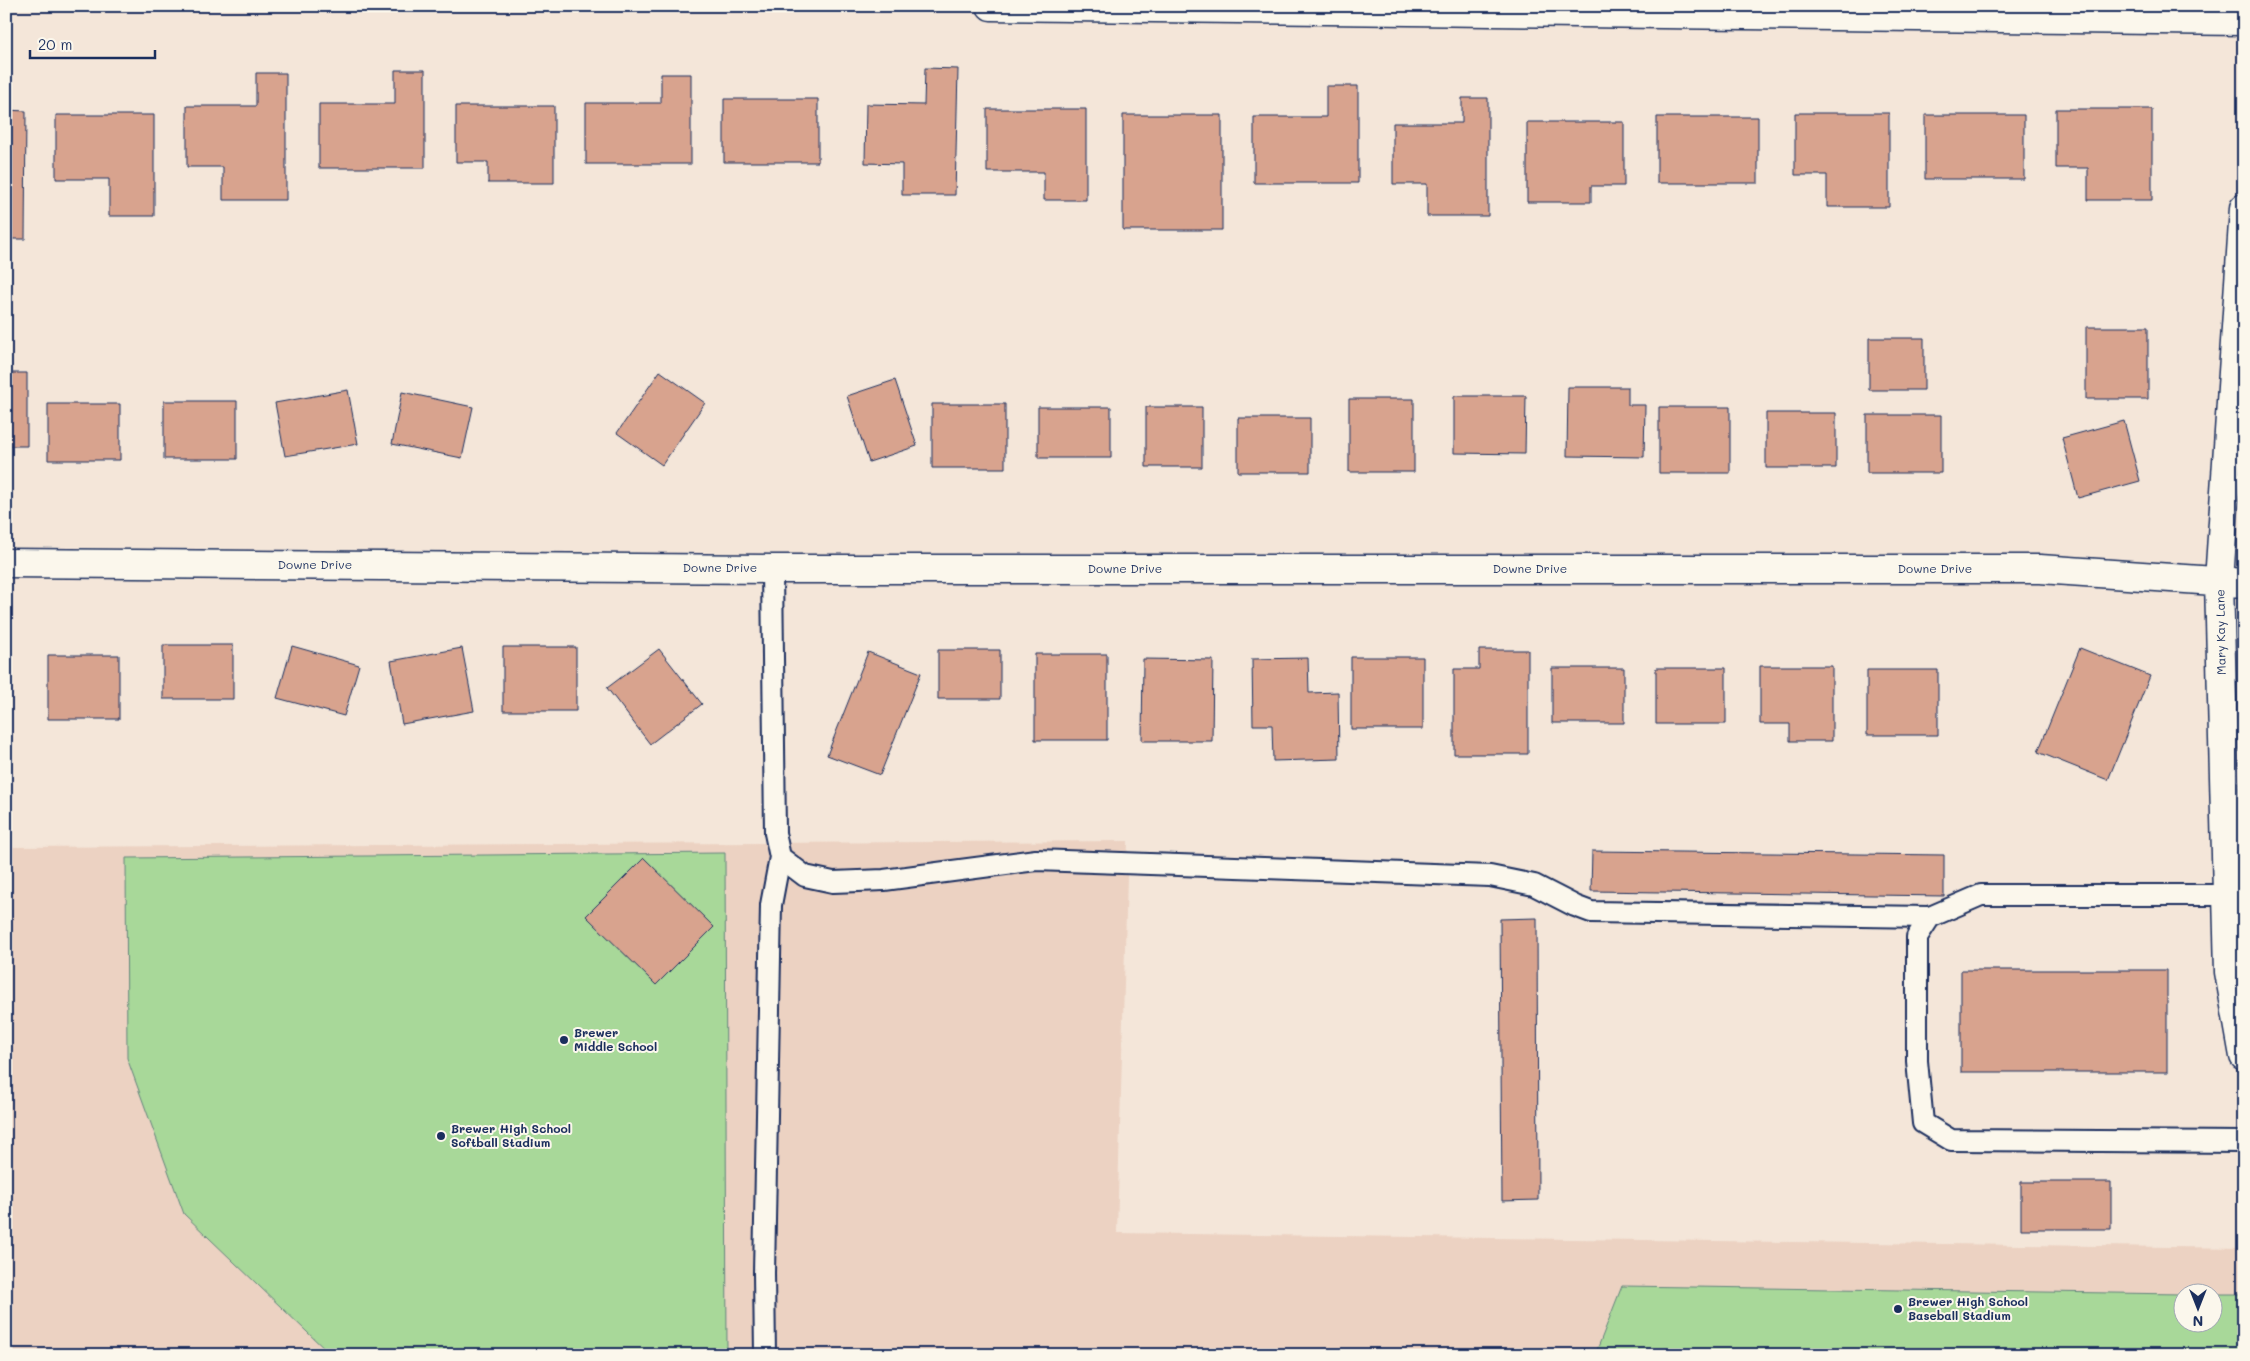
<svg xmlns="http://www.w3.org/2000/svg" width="2250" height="1361" viewBox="0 0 2250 1361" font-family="Mali,sans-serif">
  <rect width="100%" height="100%" fill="#f4e6d9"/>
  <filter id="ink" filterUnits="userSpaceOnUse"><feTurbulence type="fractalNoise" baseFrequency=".02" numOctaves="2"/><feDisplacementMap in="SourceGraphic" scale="10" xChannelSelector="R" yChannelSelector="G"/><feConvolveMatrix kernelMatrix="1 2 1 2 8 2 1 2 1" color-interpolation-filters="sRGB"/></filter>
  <g filter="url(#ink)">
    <path fill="#ecd2c2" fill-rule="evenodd" d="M1128,841L1117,1233L2244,1248V1355H6V847ZM2182,1294H2212V1324H2182Z"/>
    <path fill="#a8d899" stroke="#62847c" d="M725,853L727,1355H331L184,1214L127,1058L126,858Z
      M1622,1286L2182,1294V1324H2212L2213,1294H2244V1355H1595Z"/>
    <path fill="#d8a38e" stroke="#1b2f5e" d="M925,68L958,69L955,195H902V164L865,163L866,104L924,105Z
      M395,70H425V168H319V104H395Z
      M256,73H286V200H223V167H187V106H256Z
      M661,74H691V164H586V103H661Z
      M1326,86H1358V183H1254V117H1326Z
      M1462,98H1488V216H1427V184H1393V123H1462Z
      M724,99H818V162H724Z
      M456,106H554V183H488V162H456Z
      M987,109H1086V200H1044V172H987Z
      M2056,109H2152V200H2088V168H2056Z
      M6,110L26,111L25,239H6Z
      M1795,113H1889V207H1827V175H1795Z
      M56,115H154V216H109V179H56Z
      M1123,115H1222V230H1123Z
      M1925,115H2024V179H1925Z
      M1657,117H1758V183H1657Z
      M1527,122H1624V186H1591V202H1527Z
      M2086,327H2148V399H2086Z
      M1869,338H1924V390H1869Z
      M660,371L705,403L662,465L617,433Z
      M6,373H27V446H6Z
      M895,380L917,446L869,462L847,396Z
      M1568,387H1628V405H1645L1644,457L1567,456Z
      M348,390L358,444L285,456L275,403Z
      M402,392L473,407L462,458L392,444Z
      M1454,396H1526L1525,454L1454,453Z
      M1349,399H1414V472H1349Z
      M164,401H237V459H164Z
      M48,404H120V460H48Z
      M932,404H1005V468H932Z
      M1038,407H1111V458H1038Z
      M1146,407H1202V467H1146Z
      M1659,407H1730V473H1659Z
      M1766,413H1836V468H1766Z
      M1867,415H1941V473H1867Z
      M1238,418H1310V472H1238Z
      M2124,421L2140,481L2078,498L2062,438Z
      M163,645H233V699H163Z
      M292,646L359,665L344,716L277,698Z
      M503,647H576V711H503Z
      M462,648L474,711L402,724L391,661Z
      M2080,648L2150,676L2108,780L2038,752Z
      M659,649L702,704L650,744L607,688Z
      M938,650H1000V699H938Z
      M1479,650H1528V754H1454V669H1479Z
      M868,652L921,673L880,775L827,755Z
      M1035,654H1107V740H1035Z
      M48,655H119V719H48Z
      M1351,657H1423V729H1351Z
      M1308,658L1309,693L1338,692L1339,759L1273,761L1272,725H1253L1252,659Z
      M1143,659L1213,660L1212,741H1142Z
      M1760,666H1832V741H1790V724H1760Z
      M1552,668H1624V723H1552Z
      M1656,668H1726V724H1656Z
      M1867,670H1938V735H1867Z
      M1592,851L1944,855V896L1591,891Z
      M644,858L714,927L656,985L586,916Z
      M1537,918L1538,1200L1502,1201L1500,919Z
      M1961,970H2167V1072H1961Z
      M2021,1182H2111V1229H2021Z"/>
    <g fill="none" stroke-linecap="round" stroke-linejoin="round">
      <defs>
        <path id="service" d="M772,569L775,833L780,857L805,876L833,882L884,880L1036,860L1490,876L1534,885L1575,906L1591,912L1930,917L1981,895H2244
          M1930,917L1917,937V1061L1923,1123L1951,1140L2244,1142
          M765,1355L764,1273L771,905L780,857"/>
        <path id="minor" d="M2244,208L2219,581L2229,972L2244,1056
          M6,563L772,569H2040L2244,583"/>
        <path id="tertiary" d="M991,6L2244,21"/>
      </defs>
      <use href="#service" stroke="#1b2f5e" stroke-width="24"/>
      <use href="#minor" stroke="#1b2f5e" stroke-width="31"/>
      <use href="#tertiary" stroke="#1b2f5e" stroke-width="31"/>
      <use href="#service" stroke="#fbf7ec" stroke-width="20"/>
      <use href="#minor" stroke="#fbf7ec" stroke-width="28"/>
      <use href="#tertiary" stroke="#fbf7ec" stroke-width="28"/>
    </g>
  </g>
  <g fill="#1b2f5e" stroke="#fbf7ec" stroke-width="2">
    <circle cx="564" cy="1040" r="5"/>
    <circle cx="441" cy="1136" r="5"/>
    <circle cx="1898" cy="1309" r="5"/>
  </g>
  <g text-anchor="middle" stroke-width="4" stroke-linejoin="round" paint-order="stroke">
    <g font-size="12" fill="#1b2f5e" stroke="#fbf7ec">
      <text x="315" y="569">Downe Drive</text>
      <text x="720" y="572">Downe Drive</text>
      <text x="1125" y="573">Downe Drive</text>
      <text x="1530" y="573">Downe Drive</text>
      <text x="1935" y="573">Downe Drive</text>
      <text transform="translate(2221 632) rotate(-91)" y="4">Mary Kay Lane</text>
    </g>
    <g font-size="12" font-weight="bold" fill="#1b2f5e" stroke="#fbf7ec" text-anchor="start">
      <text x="574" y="1037">Brewer<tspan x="574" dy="14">Middle School</tspan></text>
      <text x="451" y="1133">Brewer High School<tspan x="451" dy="14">Softball Stadium</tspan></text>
      <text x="1908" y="1306">Brewer High School<tspan x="1908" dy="14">Baseball Stadium</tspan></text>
    </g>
  </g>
  <rect width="2250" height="1361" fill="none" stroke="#fbf7ec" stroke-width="25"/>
  <rect x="12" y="12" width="2225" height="1336" fill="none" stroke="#1b2f5e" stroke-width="2" filter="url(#ink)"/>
  <g transform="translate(2198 1308) rotate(180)"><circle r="24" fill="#fbf7ec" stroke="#a1a7b3"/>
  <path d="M0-4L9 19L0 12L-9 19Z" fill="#1b2f5e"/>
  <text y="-8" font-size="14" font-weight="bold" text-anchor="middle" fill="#1b2f5e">N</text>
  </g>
  <path d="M30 50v8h125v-8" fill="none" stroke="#1b2f5e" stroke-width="2.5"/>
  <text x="38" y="50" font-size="15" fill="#1b2f5e" stroke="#fbf7ec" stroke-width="4" paint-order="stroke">20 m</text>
</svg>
